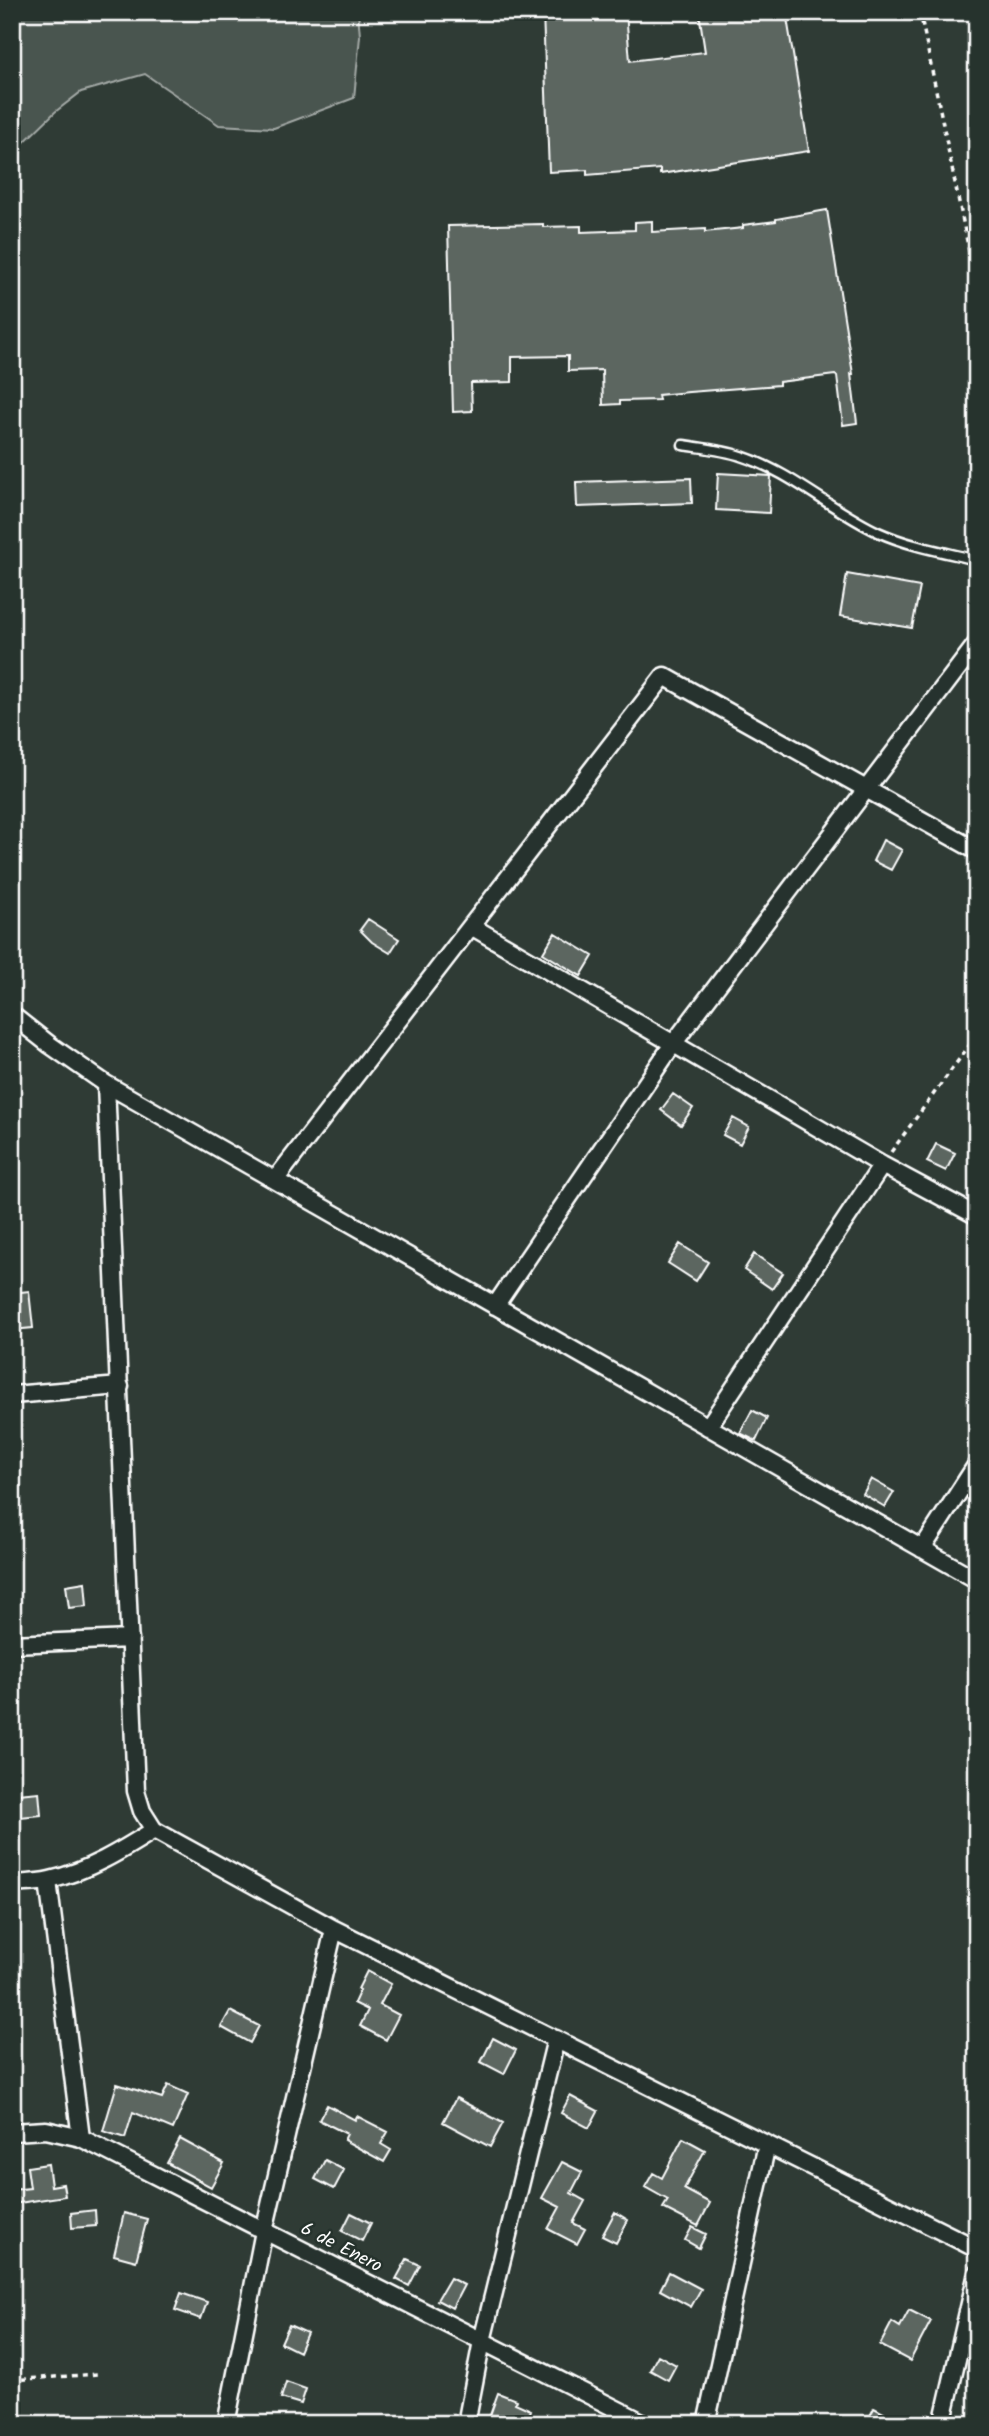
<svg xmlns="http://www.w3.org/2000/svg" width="989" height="2436" viewBox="0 0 989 2436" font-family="Kalam,sans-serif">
  <rect width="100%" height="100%" fill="#2f3b35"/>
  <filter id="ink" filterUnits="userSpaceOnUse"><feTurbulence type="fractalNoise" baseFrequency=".0143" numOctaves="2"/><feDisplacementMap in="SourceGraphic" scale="14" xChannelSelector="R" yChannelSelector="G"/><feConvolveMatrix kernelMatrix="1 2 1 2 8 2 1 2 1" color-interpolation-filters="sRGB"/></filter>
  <g filter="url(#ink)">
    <path fill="#4a544f" stroke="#a4aaa7" stroke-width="2" d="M12,12H358L360,36L354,98L274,128L219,125L145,74L81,92L55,112L12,154Z"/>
    <path fill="#5b6661" stroke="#fff" stroke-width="2" d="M543,12H626L630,61L705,52L699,12H786L809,151L660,174V169L587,175V170L549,172Z
      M827,210L853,374H851L857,423L843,425L837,376L835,375L779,382V385L689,392L658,395L659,400L620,401V404L603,405L602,370L568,371V356L512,357V382L471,383L472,411L453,412L448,226L543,224V227L581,226V232L635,230V222L652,221V232L705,229V232L743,228V225L776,221V219Z
      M718,473L771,476L769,513L716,510Z
      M691,478L692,503L577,507L576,482Z
      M847,574L920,587L912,628L840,616Z
      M883,840L902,850L891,870L873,861Z
      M368,919L399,939L390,953L372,942L360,930Z
      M555,933L593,956L581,976L543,953Z
      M673,1094L693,1108L681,1125L661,1110Z
      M733,1118L749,1127L740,1144L723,1135Z
      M936,1144L955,1153L946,1171L927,1162Z
      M680,1244L708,1262L696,1281L668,1263Z
      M754,1254L783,1273L772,1289L744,1270Z
      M29,1291L33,1328L12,1330V1293Z
      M752,1410L767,1418L756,1441L740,1433Z
      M871,1479L894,1492L885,1507L863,1494Z
      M85,1582L87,1606L69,1608L66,1585Z
      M39,1792L41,1815L20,1817L18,1794Z
      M367,1971L391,1984L380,2005L399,2015L386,2040L360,2026L368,2010L354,2003L360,1990L358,1989Z
      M230,2011L259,2026L250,2043L221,2027Z
      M493,2038L516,2050L504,2074L481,2062Z
      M117,2084L162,2098L168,2085L188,2094L173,2129L133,2112L125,2138L103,2131Z
      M570,2096L598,2111L589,2128L561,2113Z
      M456,2098L503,2123L490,2147L443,2122Z
      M327,2105L355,2120L357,2116L388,2132L381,2144L391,2150L384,2162L344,2140L347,2134L319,2120Z
      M683,2138L705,2150L684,2189L710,2203L698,2226L663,2208L668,2200L645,2187L653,2173L662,2178Z
      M180,2139L224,2163L211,2187L167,2163Z
      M325,2160L344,2170L334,2189L315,2179Z
      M562,2162L582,2172L571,2193L585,2201L573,2223L585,2229L577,2244L548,2229L560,2207L542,2198Z
      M48,2164L51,2186L63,2184L65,2196L12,2204V2190L30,2188L27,2167Z
      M95,2210L96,2226L72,2228L71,2213Z
      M615,2212L628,2220L616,2243L602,2236Z
      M124,2213L147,2219L136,2261L114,2255Z
      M351,2213L371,2223L362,2241L342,2231Z
      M692,2227L706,2234L699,2248L685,2240Z
      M407,2259L420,2265L409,2286L396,2279Z
      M669,2272L701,2289L691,2307L660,2290Z
      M450,2278L464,2285L452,2308L437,2300Z
      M181,2293L207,2302L201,2319L175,2310Z
      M909,2310L931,2321L910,2361L880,2345L892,2322L900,2327Z
      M289,2325L307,2333L299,2352L281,2343Z
      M658,2355L676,2365L668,2380L650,2370Z
      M286,2382L306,2389L301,2404L281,2398Z
      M498,2393L516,2400L515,2403L531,2410L526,2424H504L489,2418Z
      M874,2408L904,2424H866Z"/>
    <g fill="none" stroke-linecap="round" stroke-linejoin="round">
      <defs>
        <path id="lane" d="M683,445C702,448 723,450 741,456C791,472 831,510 878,532C909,546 944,552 977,560"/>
        <path id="street" d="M471,926L882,1165L977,1216
          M12,1015L50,1045L106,1084L977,1580
          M106,1084L136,1791L142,1811L154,1830
          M275,1180L664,676L977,851
          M495,1306L673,1044L977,643
          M12,1395L120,1386
          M708,1427L882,1165
          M922,1549L977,1464
          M12,1644L130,1639
          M48,1881L81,2138
          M12,1884C25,1883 38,1883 50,1880C88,1871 121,1851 154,1830L334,1929L977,2249
          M12,2132L46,2130L81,2138L646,2424
          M226,2424L264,2231L334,1929
          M466,2424L482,2341L556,2039
          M706,2424L767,2144
          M942,2424L977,2273"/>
      </defs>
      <use href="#lane" stroke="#fff" stroke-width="13"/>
      <use href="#street" stroke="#fff" stroke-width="21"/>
      <path stroke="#fff" stroke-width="3.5" stroke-dasharray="5 5" stroke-linecap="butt" d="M920,12L977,290
        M891,1152L977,1035
        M12,2380L98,2374"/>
      <use href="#lane" stroke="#26332d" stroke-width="8"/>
      <use href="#street" stroke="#26332d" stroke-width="16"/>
    </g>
  </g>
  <g text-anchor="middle" stroke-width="5" stroke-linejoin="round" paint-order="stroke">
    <g font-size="19" fill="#fff" stroke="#26332d">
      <text transform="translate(342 2246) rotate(27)" y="7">6 de Enero</text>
    </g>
  </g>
  <rect width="989" height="2436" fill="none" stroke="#26332d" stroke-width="42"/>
  <rect x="21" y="21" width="947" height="2394" fill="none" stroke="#fff" stroke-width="2.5" filter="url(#ink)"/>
</svg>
